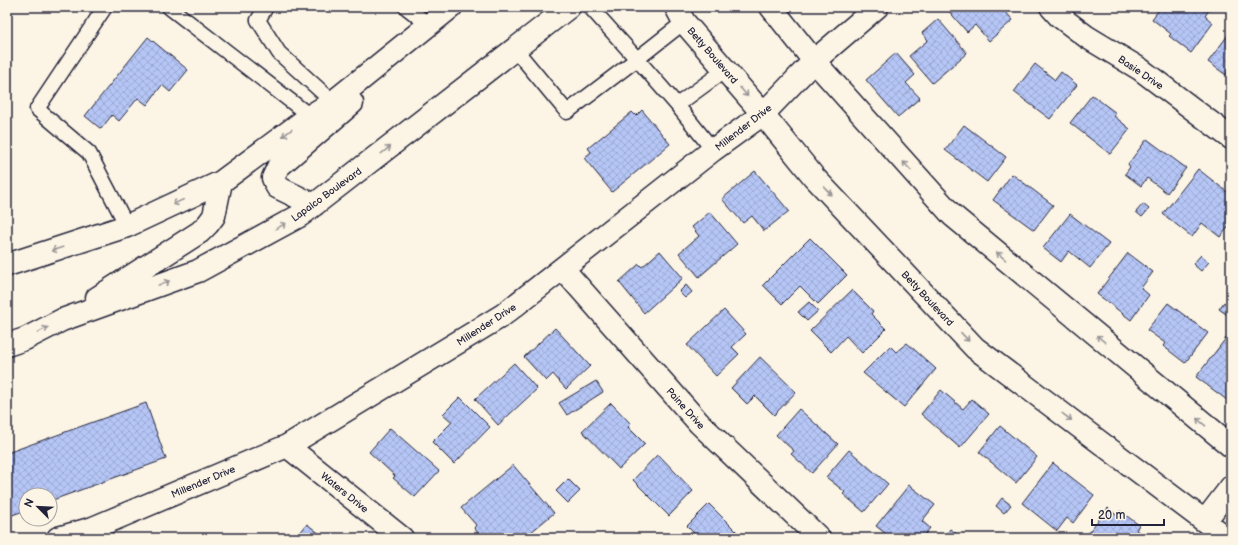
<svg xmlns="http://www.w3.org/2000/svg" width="1238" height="545" viewBox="0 0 1238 545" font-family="'Balsamiq Sans',sans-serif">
  <defs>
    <pattern id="building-cross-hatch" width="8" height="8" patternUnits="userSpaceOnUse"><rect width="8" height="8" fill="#b5c5f5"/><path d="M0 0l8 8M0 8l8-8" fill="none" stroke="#9ba9d3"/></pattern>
  </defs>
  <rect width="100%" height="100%" fill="#fcf5e5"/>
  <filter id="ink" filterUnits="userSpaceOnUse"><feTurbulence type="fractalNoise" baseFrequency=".025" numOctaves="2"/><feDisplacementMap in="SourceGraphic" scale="8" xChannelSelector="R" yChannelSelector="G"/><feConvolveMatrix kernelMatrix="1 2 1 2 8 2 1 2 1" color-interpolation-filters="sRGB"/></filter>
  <g filter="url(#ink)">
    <path fill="url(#building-cross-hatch)" stroke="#22223b" d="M950,7H1001L1013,20L989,41L975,25L967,32L947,9Z
      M1161,7H1211L1205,16L1213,23L1191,53L1169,36L1171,34L1152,19Z
      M938,19L967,53L932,83L909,56L928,40L922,33Z
      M1231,31V67L1226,75L1208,62Z
      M148,37L188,70L170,92L162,85L147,105L138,98L119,121L112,115L101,129L85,116Z
      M896,53L915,75L906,83L920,98L898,117L866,80Z
      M1035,64L1055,80L1061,72L1077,85L1050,119L1014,92Z
      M1092,95L1116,113L1114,116L1130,129L1110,154L1070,123Z
      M642,110L670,144L612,192L584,158L591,152L588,148L632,112L636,116Z
      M964,125L1006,157L987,182L945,150Z
      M1147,139L1186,168L1167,193L1147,178L1141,186L1125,174L1130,167L1128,164Z
      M1198,169L1231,195V224L1220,237L1202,223L1192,237L1163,214Z
      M755,171L789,211L764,231L752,216L743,223L722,199Z
      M1012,174L1053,205L1034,230L993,200Z
      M1143,204L1149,209L1142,217L1136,212Z
      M710,212L737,244L699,277L679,253L699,236L692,227Z
      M1070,214L1109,244L1090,268L1069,251L1061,262L1043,248Z
      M810,238L847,275L818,304L800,286L782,304L763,285Z
      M660,251L683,278L644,313L619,282L639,264L642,267Z
      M1128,253L1153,272L1141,288L1149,295L1131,320L1097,294Z
      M1201,255L1209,262L1201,271L1193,264Z
      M686,285L692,292L685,298L679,292Z
      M852,290L873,311L871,314L886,329L862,353L846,336L831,352L810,331Z
      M809,302L818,311L807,321L798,312Z
      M1224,302L1231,307L1226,314L1219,309Z
      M1168,303L1208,333L1185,363L1163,346L1165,343L1147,330Z
      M724,310L746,334L732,347L739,354L716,376L687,345Z
      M555,328L590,366L566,389L553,374L546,381L524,357Z
      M1230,333L1231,334V403L1196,377Z
      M907,343L936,369L904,407L863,373L890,346L896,352Z
      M760,357L796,392L774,415L755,396L747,404L731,388Z
      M514,363L537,389L498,425L475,399Z
      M596,381L603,392L567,415L559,403Z
      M941,390L963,409L972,399L989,414L960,448L921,414Z
      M460,397L490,427L454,464L432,442L452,422L443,414Z
      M146,403L166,459L50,501V495H26V510L7,517V453Z
      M611,403L631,424L628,427L645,444L619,469L582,431Z
      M799,409L838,444L812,473L791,454L794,451L776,435Z
      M1000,426L1037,457L1016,483L979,452Z
      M390,428L439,471L415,497L393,478L395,476L369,452Z
      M849,450L888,484L864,512L843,494L845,492L826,477Z
      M658,454L693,491L669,516L633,480Z
      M1053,463L1094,495L1073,523L1067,518L1057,531L1022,503Z
      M513,465L554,513L524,538H482L474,528L476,525L461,508Z
      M568,479L580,491L568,503L556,491Z
      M909,485L935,505L922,521L930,528L922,538H891L876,526Z
      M1002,498L1011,505L1004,513L996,506Z
      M709,504L739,534L735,538H691L695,534L687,526Z
      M1108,508L1116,515L1120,511L1139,525L1136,530L1142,534L1139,538H1094L1088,533Z
      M307,524L325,538H296Z
      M950,529L962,538H944Z"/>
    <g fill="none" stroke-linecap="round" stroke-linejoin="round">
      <defs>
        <path id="lane" d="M105,7L37,109L89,153L127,226
          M169,7L310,116
          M266,7L258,20L279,53L333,102
          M406,7L429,25
          M515,49L567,112L637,59L590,7
          M677,105L637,59L684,22
          M713,150L677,105L725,70"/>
        <path id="street" d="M676,7L684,22L763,114L814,177L975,348L1227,538
          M771,7L814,61L952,215L1231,446
          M1051,7L1059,16L1087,37L1140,69L1231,138
          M563,269L699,423L819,538
          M287,446L402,538
          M1205,521L1231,487
          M58,538L93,528L287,446L503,315L713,150L763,114L814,61L877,7"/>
        <path id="primary" d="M314,205L277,187L273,178L278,167L352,103
          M7,265L127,226L221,182L310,116L333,102L451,7
          M97,298L200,232L208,224L214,216L221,182
          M7,345L25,339L62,320L198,271L301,215L569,7"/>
      </defs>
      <use href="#lane" stroke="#22223b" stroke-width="17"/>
      <use href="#street" stroke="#22223b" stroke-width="25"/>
      <use href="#primary" stroke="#22223b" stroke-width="25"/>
      <use href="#lane" stroke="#fcf5e5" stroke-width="14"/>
      <use href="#street" stroke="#fcf5e5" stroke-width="22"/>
      <use href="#primary" stroke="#fcf5e5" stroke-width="22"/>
    </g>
    <defs><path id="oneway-shaft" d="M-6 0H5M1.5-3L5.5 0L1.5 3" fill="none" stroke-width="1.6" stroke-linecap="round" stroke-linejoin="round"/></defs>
    <g stroke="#9a9698">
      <use href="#oneway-shaft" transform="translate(744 92) rotate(49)"/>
      <use href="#oneway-shaft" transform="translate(287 133) rotate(143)"/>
      <use href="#oneway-shaft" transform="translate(386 150) rotate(-38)"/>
      <use href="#oneway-shaft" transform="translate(907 166) rotate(-132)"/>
      <use href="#oneway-shaft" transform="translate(828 191) rotate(47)"/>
      <use href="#oneway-shaft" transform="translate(178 202) rotate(155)"/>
      <use href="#oneway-shaft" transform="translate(281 226) rotate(-28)"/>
      <use href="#oneway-shaft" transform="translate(57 249) rotate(162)"/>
      <use href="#oneway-shaft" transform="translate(1001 256) rotate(-140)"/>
      <use href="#oneway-shaft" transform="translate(164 283) rotate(-20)"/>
      <use href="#oneway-shaft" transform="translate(43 330) rotate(-26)"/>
      <use href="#oneway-shaft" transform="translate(965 337) rotate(47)"/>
      <use href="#oneway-shaft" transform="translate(1101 339) rotate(-140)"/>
      <use href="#oneway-shaft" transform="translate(1067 417) rotate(37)"/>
      <use href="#oneway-shaft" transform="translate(1201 422) rotate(-140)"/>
    </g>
  </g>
  <g text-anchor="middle" stroke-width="3" stroke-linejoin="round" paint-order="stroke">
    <g font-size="10" fill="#22223b" stroke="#fcf5e5">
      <text transform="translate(713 55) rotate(49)" y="4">Betty Boulevard</text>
      <text transform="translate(1141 72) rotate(34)" y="4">Basie Drive</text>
      <text transform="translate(743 127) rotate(-38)" y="4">Millender Drive</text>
      <text transform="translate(326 194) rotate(-36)" y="4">Lapalco Boulevard</text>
      <text transform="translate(928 298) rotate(47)" y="4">Betty Boulevard</text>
      <text transform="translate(486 324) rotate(-33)" y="4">Millender Drive</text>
      <text transform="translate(686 408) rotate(48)" y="4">Paine Drive</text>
      <text transform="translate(203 481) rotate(-23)" y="4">Millender Drive</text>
      <text transform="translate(345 492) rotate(39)" y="4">Waters Drive</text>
    </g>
  </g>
  <rect width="1238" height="545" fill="none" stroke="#fcf5e5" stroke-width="24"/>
  <rect x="12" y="12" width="1214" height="521" fill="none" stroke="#22223b" stroke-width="1.5" filter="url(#ink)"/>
  <g transform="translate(38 507) rotate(294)"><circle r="19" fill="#fcf5e5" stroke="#a5a1a1"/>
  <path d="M0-3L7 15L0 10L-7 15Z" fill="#22223b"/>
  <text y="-6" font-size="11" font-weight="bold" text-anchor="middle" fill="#22223b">N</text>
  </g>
  <path d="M1092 519v6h72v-6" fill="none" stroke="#22223b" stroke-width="2"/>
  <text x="1098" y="519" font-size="12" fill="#22223b" stroke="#fcf5e5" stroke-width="3" paint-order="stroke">20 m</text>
</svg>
